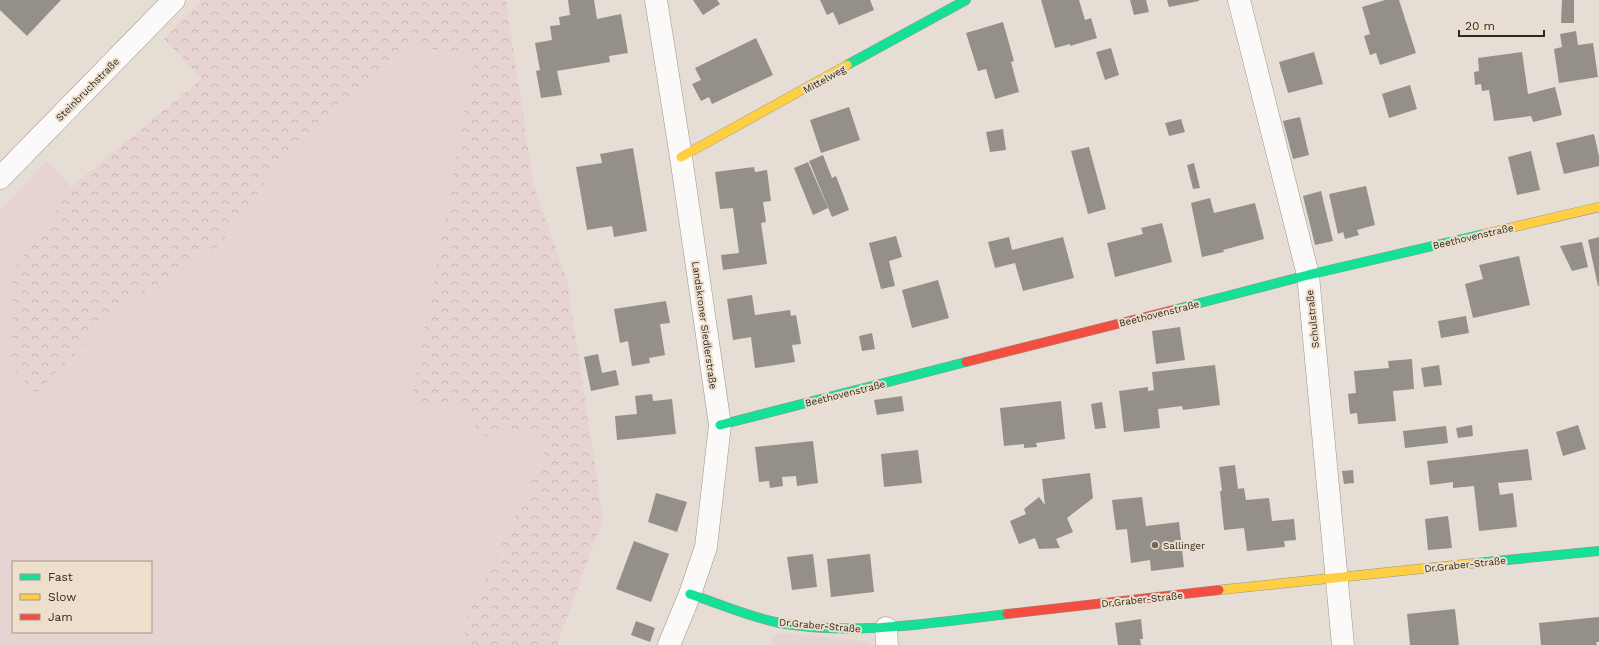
<svg xmlns="http://www.w3.org/2000/svg" width="1599" height="645" viewBox="0 0 1599 645" font-family="'Work Sans',sans-serif">
  <defs>
    <pattern id="forest-crowns" width="20" height="18" patternUnits="userSpaceOnUse"><rect width="20" height="18" fill="#e7d3d2"/><path d="M2 6a3 3 0 1 1 6 0M12 15a3 3 0 1 1 6 0" fill="none" stroke="#c6b5b4"/></pattern>
  </defs>
  <rect width="100%" height="100%" fill="#e6ded5"/>
  <path fill="#e7d3d2" fill-rule="evenodd" d="M411,46L475,56L410,409L452,402L485,436L530,432L545,455L465,621L464,645H0V210L47,161L71,187L13,271L36,392L125,304L220,245L292,145ZM13,562H151V632H13Z
    M782,633L870,641L871,645H772V636Z"/>
  <path fill="url(#forest-crowns)" d="M201,0H506L533,183L567,280L603,519L557,645H464L465,621L545,455L530,432L485,436L452,402L410,409L475,56L410,46L292,145L220,245L125,304L36,393L12,368L13,271L71,187L202,79L164,39Z"/>
  <path fill="#948f88" d="M0,0H61L27,36L0,10Z
    M568,0H594L597,19L621,14L628,53L609,56L610,62L557,71L562,95L541,98L536,71L540,70L535,43L552,40L550,26L560,25L559,17L570,15Z
    M693,0H717L720,4L703,15Z
    M820,0H870L874,10L839,25L833,12L827,15Z
    M1041,0H1079L1085,20L1091,18L1097,38L1070,46V44L1055,48Z
    M1130,0H1146L1149,12L1134,15Z
    M1167,0H1199V1L1169,7Z
    M1385,0H1399L1416,53L1380,65L1376,53L1370,55L1364,36L1370,34L1362,7Z
    M1562,0H1574V23H1561Z
    M1003,22L1014,61L1011,62L1019,92L995,99L986,69L978,71L966,33Z
    M1576,31L1578,45L1593,43L1598,77L1559,83L1554,49L1562,47L1560,34Z
    M756,38L773,75L712,104L709,97L701,101L692,84L701,80L695,68Z
    M1111,48L1119,75L1105,80L1096,52Z
    M1314,52L1323,84L1288,93L1279,62Z
    M1522,52L1528,94L1555,87L1562,115L1533,122L1531,116L1494,121L1489,90L1482,91L1481,84L1475,85L1474,72L1479,71L1478,58Z
    M1410,85L1417,109L1389,118L1382,94Z
    M849,107L860,140L821,153L810,120Z
    M1300,117L1309,155L1293,159L1283,121Z
    M1181,119L1185,132L1169,136L1165,123Z
    M1003,129L1006,150L990,152L986,132Z
    M1594,134L1599,156V166L1564,174L1556,143Z
    M1089,147L1106,209L1088,214L1071,151Z
    M633,148L647,231L614,237L612,226L587,230L576,167L602,163L600,154Z
    M1531,151L1540,190L1517,195L1508,157Z
    M823,155L832,178L836,176L849,210L832,217L809,161Z
    M808,162L828,208L813,215L794,168Z
    M1194,163L1200,188L1193,189L1187,165Z
    M754,167L755,172L767,170L771,201L763,202L766,222L761,223L767,264L723,270L721,255L739,253L733,208L720,209L715,172Z
    M1366,186L1375,225L1357,230L1359,235L1345,239L1343,232L1338,234L1329,194Z
    M1321,191L1333,241L1315,245L1303,196Z
    M1210,198L1214,213L1255,203L1264,239L1223,250L1224,252L1202,257L1191,203Z
    M1162,223L1172,262L1115,277L1107,243L1143,234L1141,228Z
    M896,236L902,257L889,261L895,286L881,289L869,243Z
    M1009,237L1012,250L1063,237L1074,278L1023,291L1015,263L995,268L988,242Z
    M1599,237V286H1598L1588,240Z
    M1582,242L1588,267L1572,271L1560,246Z
    M1519,256L1530,305L1473,318L1465,284L1483,279L1479,265Z
    M938,280L949,318L912,328L902,290Z
    M752,295L755,315L790,310L791,316L796,315L801,344L792,345L795,362L755,368L751,337L733,340L727,299Z
    M666,301L670,323L660,324L665,355L649,358L650,363L632,366L628,341L620,343L614,309Z
    M1466,316L1469,333L1441,338L1438,321Z
    M1180,327L1185,360L1156,364L1152,331Z
    M872,333L875,349L862,351L859,336Z
    M598,354L602,373L616,370L619,385L591,391L584,357Z
    M1412,359L1414,389L1393,391L1396,421L1358,424L1357,413L1350,414L1348,394L1356,393L1354,371L1389,368L1388,361Z
    M1215,365L1220,405L1183,410L1182,406L1158,409L1160,428L1124,432L1119,391L1148,387V391L1154,390L1152,372Z
    M1439,365L1442,385L1424,387L1421,368Z
    M652,394L653,401L672,399L676,434L617,440L615,416L637,414L635,396Z
    M902,396L904,411L877,415L874,400Z
    M1061,401L1065,439L1036,443L1037,447L1024,448V444L1004,446L1000,408Z
    M1102,402L1106,428L1095,429L1091,404Z
    M1472,425L1473,436L1458,438L1456,428Z
    M1578,425L1586,449L1563,456L1556,432Z
    M1446,426L1448,443L1405,448L1403,431Z
    M813,441L818,483L797,486L796,476L782,477L783,486L770,488L769,481L759,482L755,447Z
    M1528,449L1532,480L1498,483L1500,495L1513,493L1517,527L1479,531L1474,486L1453,488V482L1430,485L1427,461Z
    M918,450L922,483L884,487L881,454Z
    M1235,465L1238,489L1244,488L1246,500L1269,498L1272,521L1294,519L1296,540L1284,541L1285,547L1247,551L1244,528L1224,530L1220,491H1222L1219,467Z
    M1353,470L1354,483L1344,484L1342,471Z
    M1090,473L1093,498L1067,518L1073,532L1056,539L1060,548L1039,549L1035,538L1019,544L1010,521L1026,514L1024,509L1039,497L1045,505L1042,479Z
    M656,493L687,502L677,532L648,522Z
    M1142,497L1146,526L1179,522L1184,567L1151,571L1150,560L1131,563L1127,529L1116,530L1112,500Z
    M1448,516L1452,548L1428,550L1425,519Z
    M634,541L669,554L651,602L616,589Z
    M813,554L817,587L792,590L787,557Z
    M870,554L874,592L831,597L827,559Z
    M1455,609L1459,645H1410L1407,614Z
    M1599,617V642H1596L1597,645H1541L1539,623Z
    M1141,619L1143,639H1140L1141,645H1118L1115,623Z
    M636,621L655,628L650,642L631,635Z"/>
  <g fill="none" stroke-linecap="round" stroke-linejoin="round">
    <defs>
      <path id="street" d="M656,0L681,157L720,425L706,547L690,594L669,645
        M1239,0L1308,275L1343,645
        M0,178L174,0
        M886,628L887,645"/>
      <path id="fast" d="M847,65L966,0
        M1173,310L1308,275L1484,234
        M720,425L966,362
        M1476,563L1599,551
        M690,594C720,604 749,617 780,623C855,636 932,623 1007,614"/>
      <path id="slow" d="M681,157L847,65
        M1484,234L1599,207
        M1219,590L1476,563"/>
      <path id="jam" d="M966,362L1173,310
        M1007,614L1219,590"/>
    </defs>
    <use href="#street" stroke="#9a948d" stroke-width="23"/>
    <use href="#fast" stroke="#9a948d" stroke-width="10"/>
    <use href="#slow" stroke="#9a948d" stroke-width="10"/>
    <use href="#jam" stroke="#9a948d" stroke-width="10"/>
    <use href="#street" stroke="#fbfaf9" stroke-width="22"/>
    <use href="#fast" stroke="#16e098" stroke-width="9"/>
    <use href="#slow" stroke="#ffcf43" stroke-width="9"/>
    <use href="#jam" stroke="#f24e42" stroke-width="9"/>
  </g>
  <circle fill="#6f6861" stroke="#eedfcd" stroke-width="1.5" cx="1155" cy="545" r="4"/>
  <g text-anchor="middle" stroke-width="4" stroke-linejoin="round" paint-order="stroke">
    <g font-size="10" fill="#2f2922" stroke="#eedfcd">
      <text transform="translate(824 79) rotate(-29)" y="4">Mittelweg</text>
      <text transform="translate(87 89) rotate(-45)" y="4">Steinbruchstraße</text>
      <text transform="translate(1473 236) rotate(-13)" y="4">Beethovenstraße</text>
      <text transform="translate(1159 313) rotate(-14)" y="4">Beethovenstraße</text>
      <text transform="translate(1312 319) rotate(-96)" y="4">Schulstraße</text>
      <text transform="translate(705 325) rotate(82)" y="4">Landskroner Siedlerstraße</text>
      <text transform="translate(845 393) rotate(-14)" y="4">Beethovenstraße</text>
      <text transform="translate(1465 564) rotate(-6)" y="4">Dr.Graber-Straße</text>
      <text transform="translate(1142 599) rotate(-6)" y="4">Dr.Graber-Straße</text>
      <text transform="translate(820 625) rotate(5)" y="4">Dr.Graber-Straße</text>
    </g>
    <g font-size="10" fill="#2f2922" stroke="#eedfcd" text-anchor="start">
      <text x="1163" y="549">Sallinger</text>
    </g>
  </g>
  <rect x="12" y="561" width="140" height="72" fill="#eedfcd" stroke="#a29689"/>
  <rect x="20" y="574" width="20" height="6" fill="#16e098" stroke="#a29689"/>
  <text x="48" y="581" font-size="12" fill="#2f2922">Fast</text>
  <rect x="20" y="594" width="20" height="6" fill="#ffcf43" stroke="#a29689"/>
  <text x="48" y="601" font-size="12" fill="#2f2922">Slow</text>
  <rect x="20" y="614" width="20" height="6" fill="#f24e42" stroke="#a29689"/>
  <text x="48" y="621" font-size="12" fill="#2f2922">Jam</text>
  <path d="M1459 30v6h85v-6" fill="none" stroke="#2f2922" stroke-width="2"/>
  <text x="1465" y="30" font-size="12" fill="#2f2922" stroke="#eedfcd" stroke-width="3" paint-order="stroke">20 m</text>
</svg>
